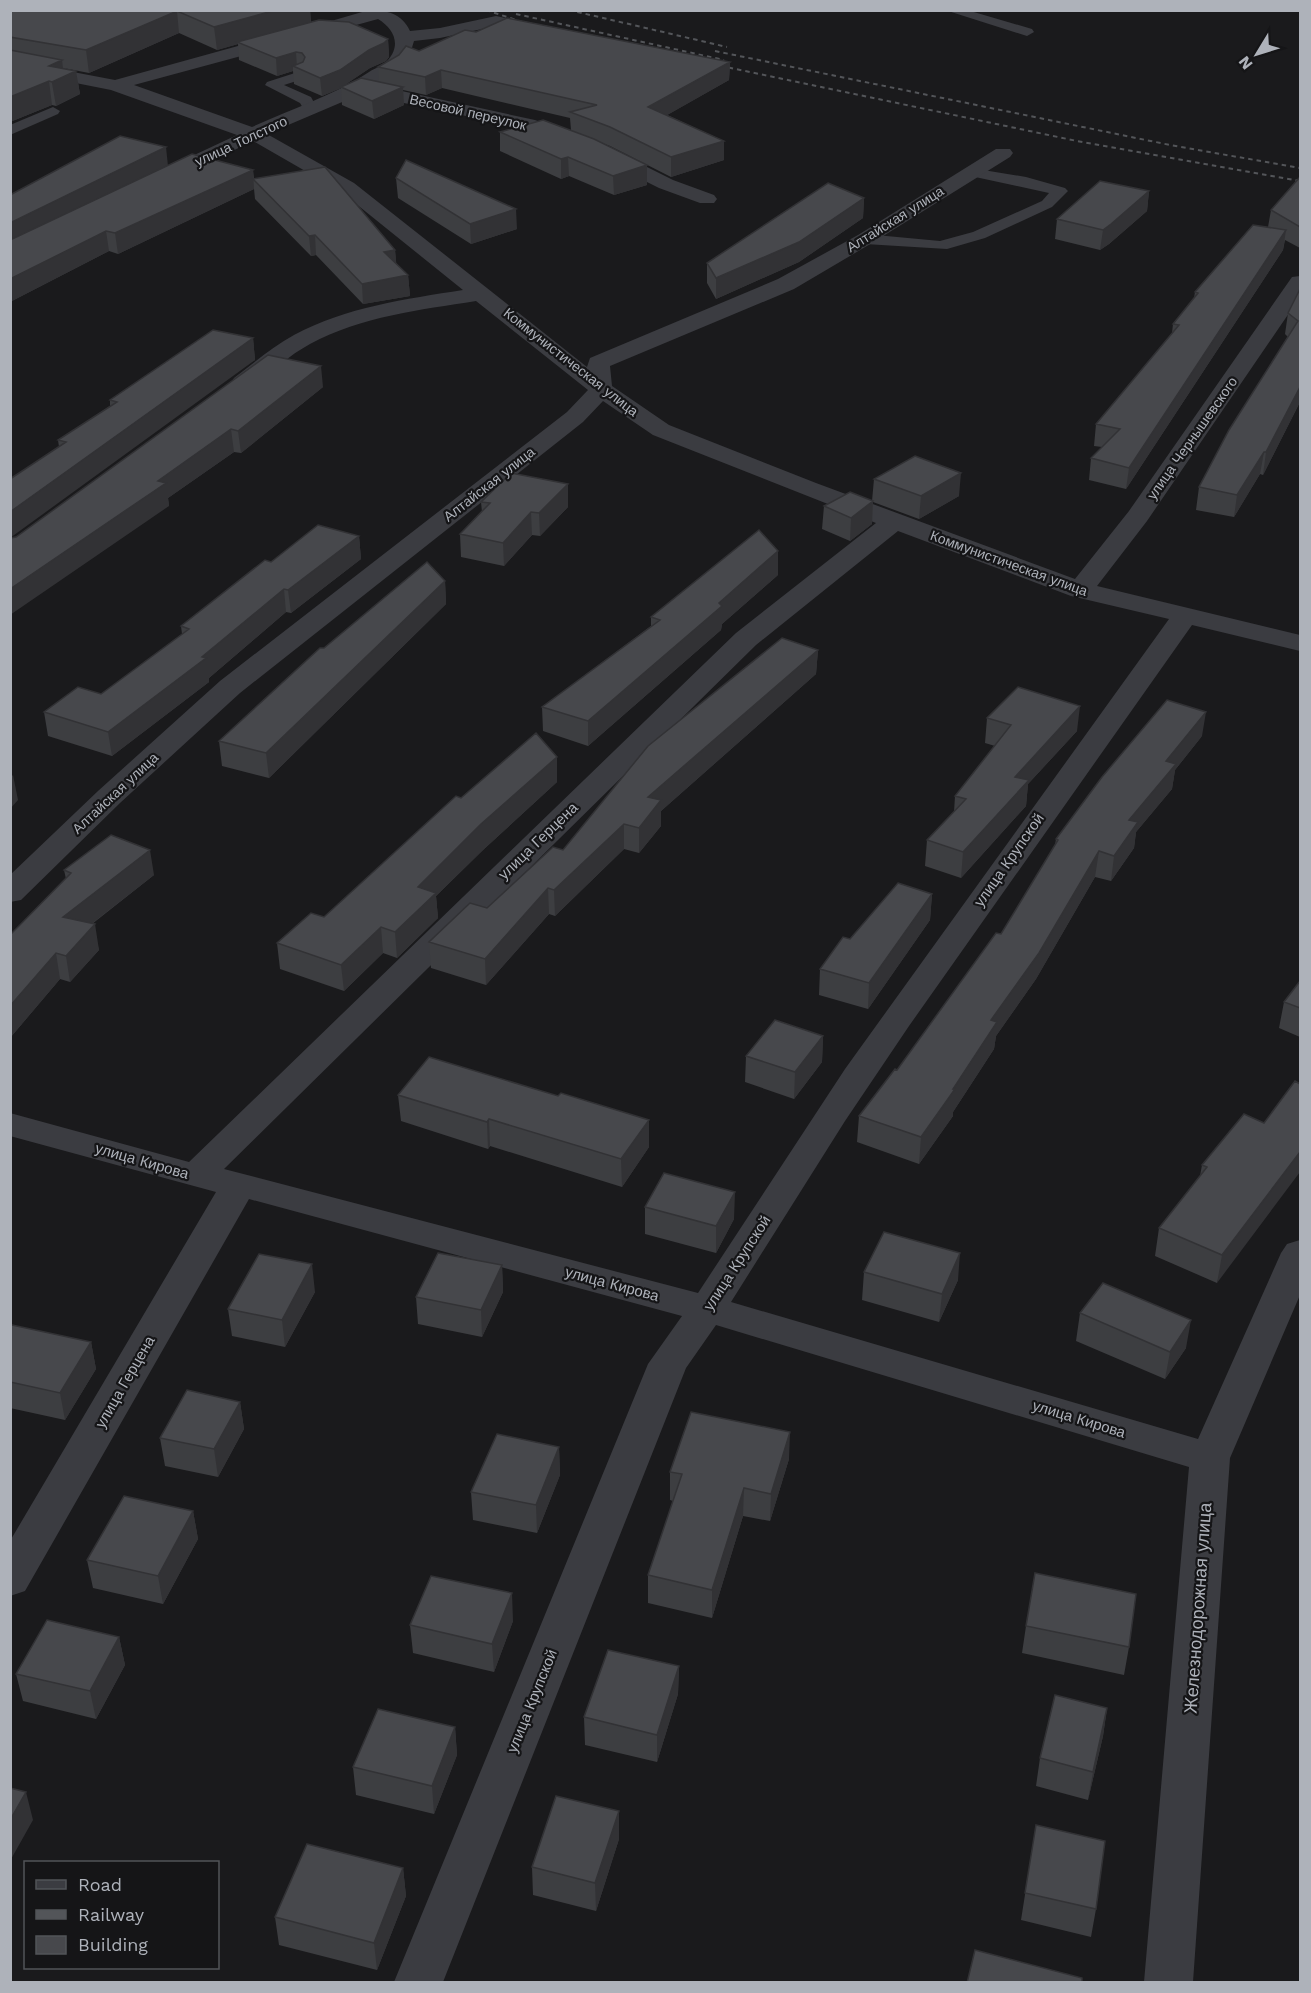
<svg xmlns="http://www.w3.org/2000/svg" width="1311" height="1993" viewBox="0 0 1311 1993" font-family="'Work Sans',sans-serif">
  <rect width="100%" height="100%" fill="#1a1a1c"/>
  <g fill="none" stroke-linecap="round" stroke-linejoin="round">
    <path fill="#3b3c41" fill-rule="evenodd" d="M945,10H967L1032,29L1034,32L1027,36Z
      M298,72L303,73L305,76L303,79L284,85L311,97L318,110L316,113H306L300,103L265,85L267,82Z
      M53,107L60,111L58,114L10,135V125Z
      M971,168L1026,177L1065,188L1068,191L1052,207L985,238L947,249L865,244L857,239L865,234L940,241L973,232L1042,201L1049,193L966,175L964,172L966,169Z"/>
    <path fill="#3b3c41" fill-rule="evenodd" d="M369,10C386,10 402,13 410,31L440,28L496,16L549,27L552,31L549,35L543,36L496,26L440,38L414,41L410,54L399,70L374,85L535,120L609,148L673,180L714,195L717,199L714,203H700L659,188L595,156L523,128L361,94L267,134L354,183L587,367L590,358L778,279L858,235L996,149H1010L1013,153L1010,157L872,243L794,289L610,366L612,386L669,425L816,483L1075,579L1129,511L1292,277L1300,276V297L1147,521L1097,586L1300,635V651L1192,625L909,1026L845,1121L731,1302L1198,1439L1281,1253L1287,1244L1300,1240V1295L1230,1458L1193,1982H1144L1189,1467L716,1325L686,1368L443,1982H394L648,1364L682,1316L249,1199L25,1591L10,1596V1541L216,1192L10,1136V1113L189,1162L736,633L876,523L653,435L603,401L583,422L240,693L120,803L21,900L10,902V875L98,791L220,681L567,412L588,390L476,301C420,310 362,316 310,344C288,356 270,373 250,388L242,390L234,388L231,383L234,378C254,363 272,347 294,335C346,307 406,299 463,290L340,191L253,141L172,180H158L155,176L158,172L237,135L111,90L10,70V60L115,80L274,36H286L289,40L286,44L134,85L252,127C291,109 333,96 369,72C375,68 383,66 388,60C402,44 393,28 378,19L320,35L314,34L311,30L314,26ZM898,531L1071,596L1169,619L845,1069L698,1293L224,1169L756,645Z"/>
    <path stroke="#535559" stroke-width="2" stroke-dasharray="4.5 4" stroke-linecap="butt" d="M486,10L525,23
      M569,10L727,47
      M516,14L724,60
      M715,51L1170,145L1300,168
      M712,64L1077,141L1300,181"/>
  </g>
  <path fill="#3d3e41" d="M10,10H310L311,22L388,39L389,57L386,61L370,68L346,84L379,82L378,67L419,51L476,32L730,62L729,80L667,115L724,141V160L671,177L610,146L601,143L647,185L614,195L569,176L561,179L500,151V132L571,130L570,118L442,88L426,95L403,90L404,105L374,119L342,105L341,88L322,96L294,84L293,71L277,76L239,60L238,44L217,50L179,33L89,73L63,68L76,71L80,94L56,106L52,105L10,122Z
    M168,165L253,170L254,179L395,250L396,263L408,275L410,296L363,304L316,255L311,256L255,199L254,189L118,254L109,251L10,302V195Z
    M1300,177V248L1285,240L1283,250L1126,489L1089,480L1091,458L1102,447L1094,446L1096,424L1172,333L1173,324L1194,298L1195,292L1268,227L1271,210Z
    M396,178L517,229L471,244L398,198Z
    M1149,191L1147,211L1109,244L1100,250L1055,239L1057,219Z
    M864,198L863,218L799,262L716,299L707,283V263Z
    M1300,289V402L1263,475L1260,474L1234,517L1196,510L1199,487L1288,337L1285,334L1288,313Z
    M253,338L255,360L59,447L58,440L110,406V400Z
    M268,355L323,387L241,453L234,452L168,498L169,506L16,537Z
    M874,479L959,496L919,519L873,502L872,524L850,541L822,529L824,506L872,501Z
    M481,502L568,507L540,536L532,535L504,566L461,557L460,534L482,512Z
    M359,536L361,559L291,613L286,612L209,678V682L112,756L48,736L44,712L101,694L182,634L181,626L271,562Z
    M778,575L722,624L721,630L588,746L543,731L542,707L651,626V617Z
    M445,581L446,604L269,778L222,766L219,741L324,648Z
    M818,650L816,674L661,811V826L639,853L624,849L555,916L549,914L486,985L431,968L429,942L487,908L563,850Z
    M987,718L1077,731L1028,784L1026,806L961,878L925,866L927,840L954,812L955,796L995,746L985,743Z
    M1202,736L1175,770L1172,789L1136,832L1134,848L1111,881L1095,877L1036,979L996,1036L994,1049L953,1112V1116L919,1164L857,1142L859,1116L897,1070L1001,934L1055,845L1056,839Z
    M557,757V782L483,850L436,896L438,918L397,958L383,953L344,991L280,969L277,943L324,917L461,798Z
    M64,870L154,875L92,924L99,950L70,982L60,979L10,1038L66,879Z
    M932,894L930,920L868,1009L819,995L820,969L850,939Z
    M1300,981V1037L1279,1028L1284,1002Z
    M823,1036L822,1062L794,1099L745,1082L746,1056Z
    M398,1095L649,1147L622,1187L490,1146L488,1149L401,1121Z
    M1264,1123L1217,1283L1155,1256L1159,1228L1200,1176L1202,1165Z
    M645,1207L734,1219L716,1253L645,1234Z
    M502,1265L503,1292L482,1337L418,1324L416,1297Z
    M864,1272L958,1280L939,1322L862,1300Z
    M315,1292L285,1347L232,1336L228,1309Z
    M1080,1313L1186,1348L1165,1379L1076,1341Z
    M10,1327L91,1342L96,1369L65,1420L10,1408Z
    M240,1402L244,1429L218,1477L165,1466L160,1438Z
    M559,1447L560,1475L537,1533L473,1520L471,1492Z
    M789,1459L770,1521L743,1516L712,1618L648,1603V1575L673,1501L670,1500V1472Z
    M193,1511L198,1539L163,1604L93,1588L87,1560Z
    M513,1621L494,1672L413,1653L410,1625Z
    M1026,1626L1129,1647L1124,1675L1022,1653Z
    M119,1637L125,1665L96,1719L23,1701L16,1674Z
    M679,1666L678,1694L657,1762L585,1745L584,1717Z
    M1107,1708L1103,1736L1088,1800L1036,1786L1040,1758Z
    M455,1727L457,1755L434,1814L356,1795L353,1767Z
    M1036,1825L1096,1909L1091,1937L1021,1920Z
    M619,1839L596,1911L533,1895L532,1867Z
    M403,1868L406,1896L377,1970L279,1945L275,1917Z"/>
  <path fill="#323235" d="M276,10H310L311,24L237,42L238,44L217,50L214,27Z
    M177,11L179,33L89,73L86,50Z
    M388,39L389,57L386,61L370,68L342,87H341V88L322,96L320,78Z
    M296,52L297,68L293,66V71L277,76L276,58Z
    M62,60L64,77L76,71L80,94L56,106L49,66Z
    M730,62L729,80L648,126V107Z
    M441,70L442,88L426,95L425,77Z
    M49,81L52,105L10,122V97Z
    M403,87L404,105L374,119L372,101Z
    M724,141V160L671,177V157Z
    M166,147L168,166L10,244V223Z
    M568,157L569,176L561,179V159Z
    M647,165V185L614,195L613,176Z
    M253,170L254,189L118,254L115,233Z
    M1149,191L1147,211L1109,244L1100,250L1103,230Z
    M864,198L863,218L799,262L716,299V278Z
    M516,209L517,229L471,244L470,224Z
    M1286,230L1283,250L1126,489L1129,468Z
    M106,231L109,251L10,302V279Z
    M315,235L316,255L311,256L309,236Z
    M395,250L397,270L384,252Z
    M408,275L410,296L363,304L362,284Z
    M253,338L255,360L10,538V512Z
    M321,366L323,387L241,453L238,431Z
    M1300,387V402L1263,475L1266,452Z
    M231,429L234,452L168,498L169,506L10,615V589L158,481Z
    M1264,452L1260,474L1234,517L1237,495Z
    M961,473L959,496L919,519L921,496Z
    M568,484V507L540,536L539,513Z
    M873,501L872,524L850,541L851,518Z
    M531,512L532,535L504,566L503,543Z
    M359,536L361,559L291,613L288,590Z
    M778,551V575L722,624L721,630L588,746V721L719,603Z
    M445,581L446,604L269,778L266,753Z
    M284,589L286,612L209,678V682L112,756L108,732L202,657Z
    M818,650L816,674L661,811V826L639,853V828L648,797Z
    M1080,706L1077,731L1028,784L1026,806L961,878L963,852L1015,777Z
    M1206,712L1202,736L1175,770L1172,789L1136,832L1134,848L1111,881L1114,856L1129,820L1166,761Z
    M557,757V782L483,850L436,896L438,918L397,958L395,932L418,887L481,824Z
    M13,775L18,800L10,809V778Z
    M624,824V849L555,916L554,890Z
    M150,850L154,875L68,942L63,917Z
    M1099,851L1095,877L1036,979L996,1036L994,1049L953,1112V1116L919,1164L921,1137L953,1089L991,1020Z
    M548,888L549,914L486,985L485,959Z
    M932,894L930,920L868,1009L869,983Z
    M95,924L99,950L70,982L66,956Z
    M381,927L383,953L344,991L341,965Z
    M56,953L60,979L10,1038V1006Z
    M823,1036L822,1062L794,1099L795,1072Z
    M489,1119L490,1146L488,1149L487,1122Z
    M649,1120V1147L622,1187L621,1159Z
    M1300,1152V1172L1217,1283L1222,1255Z
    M735,1192L734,1219L716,1253V1226Z
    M960,1253L958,1280L939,1322L942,1294Z
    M312,1264L315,1292L285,1347L282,1320Z
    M502,1265L503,1292L482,1337L481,1310Z
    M1191,1320L1186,1348L1165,1379L1170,1352Z
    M91,1342L96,1369L65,1420L60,1393Z
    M240,1402L244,1429L218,1477L214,1449Z
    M790,1432L789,1459L770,1521L771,1494Z
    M559,1447L560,1475L537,1533L536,1505Z
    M744,1488L743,1516L712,1618V1590Z
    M193,1511L198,1539L163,1604L158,1576Z
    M512,1593L513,1621L494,1672L492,1644Z
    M119,1637L125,1665L96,1719L90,1691Z
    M679,1666L678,1694L657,1762V1735Z
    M1107,1708L1103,1736L1088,1800L1093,1772Z
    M455,1727L457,1755L434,1814L432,1786Z
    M26,1792L33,1820L10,1861V1820Z
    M619,1811V1839L596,1911L595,1883Z
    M403,1868L406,1896L377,1970L374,1943Z"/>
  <path fill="#47484c" stroke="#323235" stroke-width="1.5" d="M10,10H276L214,27L177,11L86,50L10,37Z
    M507,18L730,62L648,107L724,141L671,157L610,127L570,112L597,105L441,70L425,77L378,67L399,55L406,46L419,51L465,30L476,32Z
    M319,20L349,22L388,39L384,43L369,50L340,70L320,78L293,66L303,62L305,57L302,53L296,52L276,58L237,42Z
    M10,50L62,60L49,66L76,71L52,82L49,81L10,97Z
    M361,78L403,87L372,101L341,87Z
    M543,120L594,139L647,165L613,176L568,157L561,159L500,132Z
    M120,136L166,147L10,223V195Z
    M192,154L253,170L115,233L106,231L10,279V240Z
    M406,160L516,209L470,224L396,178Z
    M325,167L395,250L384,252L408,275L362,284L315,235L309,236L253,179Z
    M1300,177V227L1271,210Z
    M1100,181L1149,191L1111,224L1103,230L1057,219Z
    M828,183L864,198L799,242L716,278L707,263Z
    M1253,225L1286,230L1129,468L1091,458L1120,429L1096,424L1179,325L1173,324L1198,293L1195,292Z
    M1300,289V387L1266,452H1264L1237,495L1199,487L1229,430L1298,321L1288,313Z
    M213,330L253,338L10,512V479L66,442L58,440L117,402L110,400Z
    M268,355L321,366L238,431L231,429L158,481L166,483L10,589V538L16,537Z
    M915,456L961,473L921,496L874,479Z
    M511,473L568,484L539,513L531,512L503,543L460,534L490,503L481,502Z
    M850,492L873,501L851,518L824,506Z
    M318,525L359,536L288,590L284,589L202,657L206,658L108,732L44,712L78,687L101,694L189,629L181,626L265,560L271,562Z
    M759,530L778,551L719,603L722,606L588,721L542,707L660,620L651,617Z
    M427,562L445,581L266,753L219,741L320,648H324Z
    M782,638L818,650L648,797L661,800L639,828L624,824L554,890L548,888L485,959L429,942L470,903L487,908L553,847L563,850L648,746Z
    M1018,687L1080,706L1015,777L1029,780L963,852L927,840L966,799L955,796L1011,725L987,718Z
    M1167,700L1206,712L1166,761L1176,764L1129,820L1138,822L1114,856L1099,851L1039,953L991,1020L997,1022L953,1089H955L921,1137L859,1116L895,1069L897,1070L996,933L1001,934L1058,840L1056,839L1102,777Z
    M536,733L557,757L481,824L418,887L436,893L395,932L381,927L341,965L277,943L311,913L324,917L456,796L461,798Z
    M111,835L150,850L63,917L95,924L66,956L56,953L10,1006V935L71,873L64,870Z
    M898,883L932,894L869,983L820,969L843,937L850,939Z
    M1300,981V1008L1284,1002Z
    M775,1020L823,1036L795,1072L746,1056Z
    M429,1057L558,1096L561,1093L649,1120L621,1159L489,1119L487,1122L398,1095Z
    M1295,1081L1300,1084V1152L1222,1255L1159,1228L1207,1167L1202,1165L1244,1114L1264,1123Z
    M664,1173L735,1192L716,1226L645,1207Z
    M884,1232L960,1253L942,1294L864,1272Z
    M438,1253L502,1265L481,1310L416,1297Z
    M259,1254L312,1264L282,1320L228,1309Z
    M1103,1283L1191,1320L1170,1352L1080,1313Z
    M12,1325L91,1342L60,1393L10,1382V1327Z
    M187,1390L240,1402L214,1449L160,1438Z
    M691,1412L790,1432L771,1494L744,1488L712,1590L648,1575L682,1474L670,1472Z
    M497,1434L559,1447L536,1505L471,1492Z
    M124,1496L193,1511L158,1576L87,1560Z
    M1035,1573L1136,1594L1129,1647L1026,1626Z
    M431,1576L512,1593L492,1644L410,1625Z
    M47,1620L119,1637L90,1691L16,1674Z
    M608,1650L679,1666L657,1735L584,1717Z
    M1055,1695L1107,1708L1093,1772L1040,1758Z
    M378,1709L455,1727L432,1786L353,1767Z
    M10,1788L26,1792L10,1820Z
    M556,1796L619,1811L595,1883L532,1867Z
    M1036,1825L1105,1841L1096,1909L1025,1893Z
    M307,1844L403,1868L374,1943L275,1917Z
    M975,1950L1082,1978V1983H967Z"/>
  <g text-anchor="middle" stroke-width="4.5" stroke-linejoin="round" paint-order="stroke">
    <g font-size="14" fill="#aeb2ba" stroke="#151517">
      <text transform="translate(468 112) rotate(13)" y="5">Весовой переулок</text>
      <text transform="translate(241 141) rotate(-25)" y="5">улица Толстого</text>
      <text transform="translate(895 219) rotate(-32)" y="5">Алтайская улица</text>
      <text transform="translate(571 362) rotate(38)" y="5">Коммунистическая улица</text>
      <text transform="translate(1192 438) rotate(-55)" y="5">улица Чернышевского</text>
      <text transform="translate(489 484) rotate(-38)" y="5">Алтайская улица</text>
      <text transform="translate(1009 563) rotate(20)" y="5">Коммунистическая улица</text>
      <text transform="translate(115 793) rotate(-43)" y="5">Алтайская улица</text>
    </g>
    <g font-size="15" fill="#aeb2ba" stroke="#151517">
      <text transform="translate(538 841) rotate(-44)" y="5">улица Герцена</text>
      <text transform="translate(1009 860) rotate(-55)" y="5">улица Крупской</text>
      <text transform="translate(142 1161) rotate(16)" y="5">улица Кирова</text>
      <text transform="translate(737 1263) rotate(-57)" y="5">улица Крупской</text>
      <text transform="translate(612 1284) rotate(15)" y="5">улица Кирова</text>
      <text transform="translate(125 1382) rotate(-60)" y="5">улица Герцена</text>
      <text transform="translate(1079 1419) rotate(17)" y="5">улица Кирова</text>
      <text transform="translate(532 1701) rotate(-68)" y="5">улица Крупской</text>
    </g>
    <g font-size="18" fill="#aeb2ba" stroke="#151517">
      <text transform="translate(1198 1608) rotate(-86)" y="6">Железнодорожная улица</text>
    </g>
  </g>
  <rect width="1311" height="1993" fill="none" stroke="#aeb2ba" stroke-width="24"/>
  <rect x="24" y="1861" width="195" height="108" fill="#151517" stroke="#525458" stroke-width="1.5"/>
  <rect x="36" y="1880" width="30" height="9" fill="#3b3c41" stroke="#525458" stroke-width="1.5"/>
  <text x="78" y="1891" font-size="18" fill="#aeb2ba">Road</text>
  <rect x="36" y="1910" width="30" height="9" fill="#535559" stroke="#525458" stroke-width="1.5"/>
  <text x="78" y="1921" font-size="18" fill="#aeb2ba">Railway</text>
  <rect x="36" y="1936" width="30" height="18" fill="#47484c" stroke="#525458" stroke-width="1.5"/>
  <text x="78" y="1951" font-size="18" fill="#aeb2ba">Building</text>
  <g transform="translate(1257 54) rotate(232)" stroke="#151517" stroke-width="4.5" paint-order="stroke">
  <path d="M0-4.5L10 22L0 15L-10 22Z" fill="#aeb2ba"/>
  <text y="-9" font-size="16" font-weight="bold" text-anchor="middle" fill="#aeb2ba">N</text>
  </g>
</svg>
